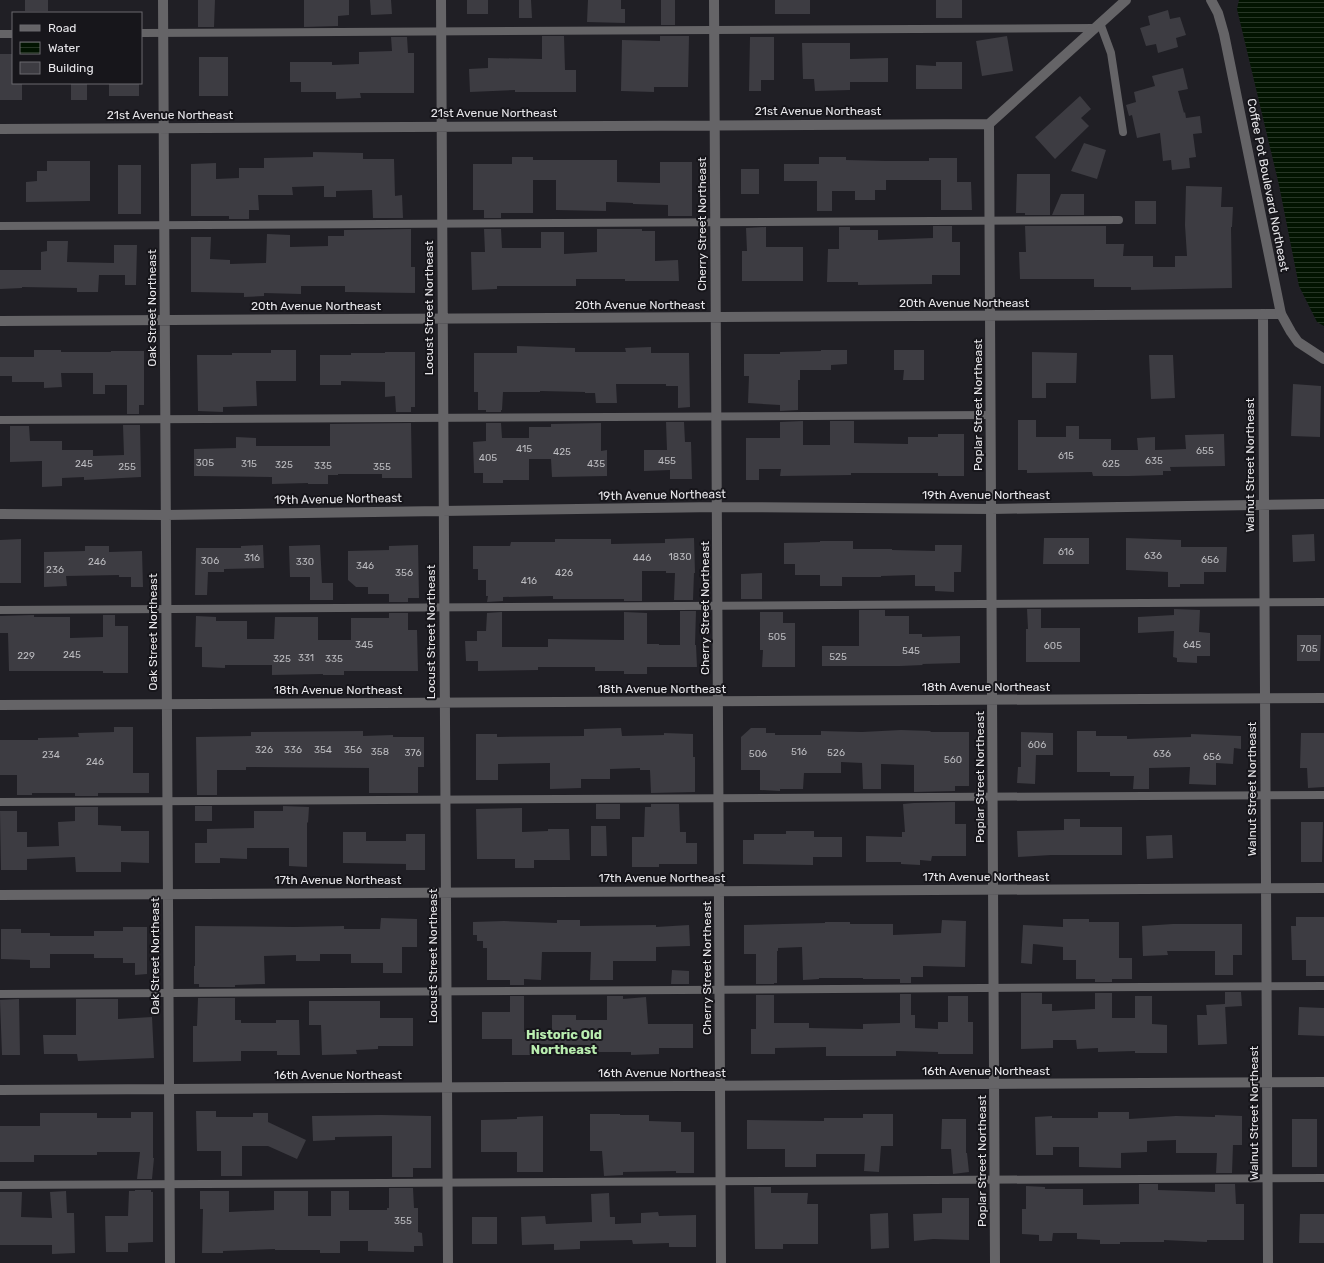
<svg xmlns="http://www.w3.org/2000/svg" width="1324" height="1263" viewBox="0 0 1324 1263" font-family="Rubik,sans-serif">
  <defs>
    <pattern id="water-rules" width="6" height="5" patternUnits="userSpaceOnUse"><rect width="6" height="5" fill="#021401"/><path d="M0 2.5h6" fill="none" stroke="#273626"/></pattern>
  </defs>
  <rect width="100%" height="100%" fill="#201f25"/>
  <path fill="url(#water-rules)" d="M1239,0H1324V326L1317,322L1299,286L1279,185L1237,9Z"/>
  <path fill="#3d3c42" d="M25,0H48V11H25Z
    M198,0H215L214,27H198Z
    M304,0H349V15L338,16V26L304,27Z
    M370,0H391L392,14L371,15Z
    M467,0H488V14H467Z
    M519,0H531L532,18H519Z
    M588,0H621V9H625V23L587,22Z
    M661,0H675V25H661Z
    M775,0H810V14H775Z
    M936,0H962V18H936Z
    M1168,10L1170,19L1180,17L1186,35L1176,38L1178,47L1158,53L1156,44L1146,46L1140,28L1150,25L1148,16Z
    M542,36H564L565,70H576V92H515V90L470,92L469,69L488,68V58L542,59Z
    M660,36H689L688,87H654V92L621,91L622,40L660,41Z
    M1007,36L1013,71L982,76L976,41Z
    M391,37H407L408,53H414V93H360L361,98L336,99V92H301V82H290V62H332V65L359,64V52L392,51Z
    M750,37H774V80H761V91H749Z
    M802,43H850V59L888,58V82H850V90L815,91L814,79H803Z
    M0,54H13V83H22V100H0Z
    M199,57H228V96H199Z
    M936,62H962V89H916V65L936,66Z
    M1183,68L1188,89L1178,91L1184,113L1185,112L1186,118L1200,116L1202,133L1193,134L1196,157L1189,158L1190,168L1172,170L1171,160L1163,161L1160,133L1137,138L1132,115L1129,116L1126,105L1136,102L1134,92L1155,86L1152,76Z
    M71,83H87V100H71Z
    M109,83H139V96H109Z
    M1080,96L1091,109L1081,118L1089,126L1055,159L1035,137Z
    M1084,143L1106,150L1097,179L1071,171Z
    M313,152L363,153V159H394L395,196L402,195L403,218H373L372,190L336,191V197H324V186L292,187L293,195H258L259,210H249V219H229V216H191V164L216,163V179L239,178V168H264V158L313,157Z
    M512,157H533V160H617V182L660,183V162H692V216H668V205L633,204V203L606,202V211L556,210V180H533V213H501V218H484V210H473V164H512Z
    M819,157H846V160L886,161H929V158H957V182H971L972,210H941V180H886V190H875V200H855V191H832V211H817V181H784V164H819Z
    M47,161H90V201L26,202V182L37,181V171H47Z
    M118,165H141V214H118Z
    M741,169H759V194H741Z
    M1017,174H1050V215H1025V213H1016Z
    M1186,186L1222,187L1221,207H1233L1232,227H1231L1232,288L1131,290V287H1094V279H1020L1019,252H1026L1025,226H1106V244H1124L1123,256H1153V267H1175V256H1187L1185,225Z
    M1061,194H1084V215H1052Z
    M1135,201H1156V224H1135Z
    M933,226H952V242H960V275H932V284L858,285V282H827L828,249H839V227H850V230H878V240L933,238Z
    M766,227V247H803V281H742V251H747L746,228Z
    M411,229V267H415V293L345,292V286H301V294L264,293V296L244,297V293L191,292V237H211L210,259L230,260V264L266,263L267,234L290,235V247L328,246V236H344V230Z
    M484,229H501L502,248H541V232H564V254L597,252V229H642V231H655V261L678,260L679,281H625V279H576V286H497V289L472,290L471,252H485Z
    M47,241H68L67,262L114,263V245H137L136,285H125V275H99L98,292H77V288L22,287V288L0,289V270H41V252L47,251Z
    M517,346L575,348V352H626L625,348L651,347V353H689L690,407L678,408V386H666V384H616L617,403H596L595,393H585V392L540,391V392H503L502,410H501V412H486V410H478V392H474V353H517Z
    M34,350H61V352H111V351H144V405H139V414H127V385H105V394H93V373H61L62,387L44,388V382H12V376H0V357H34Z
    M271,350H296V381H256L257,406L223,407V412L198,411L197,355H232V353H271Z
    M821,350H847V364L831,365V370H800V380H798V410L780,411V405L748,403L749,376H744V354H780V352L821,351Z
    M894,350H924V380H903L904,370H894Z
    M385,352H415V407H411V412H396L395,396L385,397V382L341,381V385H320V355H351V353H385Z
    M1032,352L1077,353L1076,383H1046V398H1032Z
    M1149,355H1173L1175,398L1151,399Z
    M1293,384L1321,386L1320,437L1291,436Z
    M1018,420H1036V437H1066V426H1079V439H1111V450H1138L1137,438L1155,437V450L1186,449L1185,435L1224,434L1225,466L1170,467L1171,471H1163V475L1129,476H1093L1092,472L1027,473V470H1018Z
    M803,421V445H830V421H854V443L908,444V437H938V434H964V476H938V473H851V475L780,476L781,469H759V480H746V438H780V422Z
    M666,422H684L685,442H691L692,479H670V470L644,471V450H667Z
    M411,423L412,478H382V474H338V475H328V484H308V483L272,484V477L194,476V449L236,448V437L256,438V446H330V424Z
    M486,423H501L502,438H529V427H551V424L601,423V451L607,450V476L552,477L551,459H529V480H503V483H483V473H474L473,442L486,441Z
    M123,425H140L141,477L84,480V477L62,478V486L42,487V461L10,462V426H29L30,441H62V450H93V456L124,455Z
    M1314,534L1315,561L1293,562L1292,535Z
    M694,538L695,573H694L693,600H674L675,573H666V571H642V601H624V599H553V596L503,597V601L487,602L488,596H486V580H478V569H473V546H510L511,542H555V539H611V544L665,543V539Z
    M1044,538H1089V564H1043Z
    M1126,538L1181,540V547H1227L1226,572H1204V584H1180V587H1168V572L1126,570Z
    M21,539V583H0V540Z
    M820,541H853V549H892V550L935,551V545H962L961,572H954V592L935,591V586H915V575L881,576V577H842V586H820V575H795V564H784V543L820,542Z
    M263,545L264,568L224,569V572H208L207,595H195L196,548H241V546Z
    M320,545L322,583H333V600H310V577H290L289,546Z
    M418,545L419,598H408V602H389V594H368V587H356L348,580V551L389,550V546Z
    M85,546H109V552L142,551L143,587H131V577H119V575L66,576L67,586L44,587V552L85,551Z
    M762,573V599H741V574Z
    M1027,609H1041V628H1080V662H1026V629H1028Z
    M1174,609L1200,610L1199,632L1210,633V656H1197V663L1177,662V658L1173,657L1174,631L1138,633V617L1174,615Z
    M859,610H885V616H909V634H922V637L960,636V663L922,664L923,665L900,666H822V646H859Z
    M680,611H696L695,645H696L697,667H647V674H624V671H595V667H538V670L478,671V661H466L465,641H477V631H486L487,613L502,612V647H548V639L624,640V612L647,613V644H659V645H680Z
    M760,612H783V623H795V667H762L763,650H760Z
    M389,613H408V630H417L418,671H344V675H323V674L272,675V665H225V668L202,667V647H195L196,616L216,617V621H247V639H274L275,617H318V640H351V618H389Z
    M34,615V617H70V638L103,637V615H115V626H128V673H103V671H9L8,633H0V616Z
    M1297,635H1321L1320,661H1297Z
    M114,727H133V773H149V793H98V796H75V793H32V795H17V775H0V740H38V738L79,737L78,733L114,732Z
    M621,728L622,736L664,735V733L693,734V757H695V792L651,793L650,770H640V768L610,769V779H581V788L550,789V763L498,764V780H476V734H497V737L584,736V729Z
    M751,728H766V733H775V735H821V731L862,732L901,730L931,731L930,732H969V786H955V791L914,792V765L881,764V789H863L862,763L841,762V773H804L803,789H780V791L760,790V770H741V737Z
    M363,731V736L393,735V737H424V767H418V793H369V768L246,767V770H217V795H197L196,737L251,736V732Z
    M1077,731H1096V736H1127V739L1191,737V734L1241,736V749L1234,748L1233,764L1216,763V785L1189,784L1190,767L1149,768V789H1133L1134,776H1110V772H1077Z
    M1021,732L1053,733V755H1036L1035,784L1017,783L1018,767H1021Z
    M1301,733H1324V787L1308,788L1307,768H1300Z
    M955,802V824H966V856H932L931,861L920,860V865L901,864V862H866V836L902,837V832H905L903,804L914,803Z
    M596,804H620V819H596Z
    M651,804H679L680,832H686V843H697V864H659V867H632V837H644L645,807H651Z
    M195,806H212V821H195Z
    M283,806L309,807L308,823L307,822V867L289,866V848H247V859L220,858V863H195V843H207V829L254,828V811H283Z
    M75,807H98V825L121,826V831H149V863L121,862V872H76L75,857L27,859V870H1L0,811H17V832H27V847L59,846L58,822L75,821Z
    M522,808V832L548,831V829H569L570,860H534V868H515V859H477L476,809Z
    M1064,819H1080V827H1122V855H1051L1018,857L1017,831L1064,830Z
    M1301,822H1323L1322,862H1301Z
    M591,826H606L607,856H591Z
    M786,831H814V837H842V857H813V865L743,864V840H754V834H786Z
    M343,832H366V841H406V834H425V870H406V864L343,863Z
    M1172,835L1173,858L1147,859L1146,836Z
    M1296,917H1324V976H1306V960H1292L1291,926H1296Z
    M381,918L417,919V947H402V973H383V963H351V954H320V961H296V955L264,956L265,984L235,985V987H199V984H194V966H195V926L294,927L344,926V929H380Z
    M1063,919H1089V922H1119V958H1132V979H1112V982H1095V979H1076V960H1063V947L1033,944L1032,964L1021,963L1023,925L1063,927Z
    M557,920H580V926L656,925V927L689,925L690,946L656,947V961H613V980H590L591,952H542L541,980L524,979V985H510V980H487V948H483V941H477V935H473V922L504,921L557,923Z
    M942,920L966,921L965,967L923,966V977H911V983H900V979H863V978H819V979L803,980L802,947L778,948V951H777V983H774V984H756V954H744V925L825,923V922H850V924H893V935L941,933Z
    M1173,924H1242V955H1233V975H1215V951H1167L1168,955L1143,956L1142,926Z
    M123,927H147V974L135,975V963H123V958H94V954H50V968H30V960L1,959V929H21V933H50V936H94V931H123Z
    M672,970L689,971V984H671Z
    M1225,992H1241L1242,1006L1225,1007Z
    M1021,993H1042V1004H1052V1011L1095,1009V993H1112V1018H1135V996H1152V1024L1167,1025V1053H1135V1051L1098,1052V1048L1077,1049L1076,1040H1053V1048L1021,1049Z
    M900,994H911V1015H915V1028L938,1029V1022H948V996H968V1022H973V1054H938V1052L896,1051V1056H826V1047L775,1048V1054H751V1029H756V995H774V1023H809V1028L863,1029V1024L900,1023Z
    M510,996H524V1032H552V1015H576V1020H607V996H623V999L646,997L648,1024H693V1048H659V1054L631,1055V1052H587V1045L538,1044V1055H512V1039H482V1012H510Z
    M198,998H235V1020H241V1023H276V1020H299L300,1055H277V1051H241V1061L193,1062V1026H197Z
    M19,999L20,1055H2L0,1000Z
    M76,999H118V1019L152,1017L154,1058L78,1061L77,1054H44L43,1035H76Z
    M309,1001H380V1018H413V1046H378V1049L356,1050L357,1054L322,1055L321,1025H309Z
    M1225,1004L1227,1044L1198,1045L1197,1015H1207L1206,1005Z
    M1299,1007L1324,1008V1036L1298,1035Z
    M196,1111H216V1117H253V1113H268V1122L306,1140L297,1159L268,1146H242V1176H221V1151H197Z
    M131,1112H153V1158H154L152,1179H137L140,1152H97V1155H34V1162H0V1126H40V1113H97V1118H131Z
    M1098,1112H1129V1119L1176,1116L1215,1117V1115L1242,1116V1145H1233L1232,1173H1216L1217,1153H1176V1140L1147,1141V1152L1121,1153V1168L1079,1167V1147H1053V1155H1036L1035,1117L1052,1116V1118H1098Z
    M590,1114H620V1115H649V1121L681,1122V1132H694V1173H676V1171L623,1172V1175L604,1176L602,1151H590Z
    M863,1114H893V1146H881L879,1172L864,1171L865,1154H816V1167H785V1149H747V1120L824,1121V1118H863Z
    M381,1115L431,1116V1168H413V1177H392V1136L335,1137V1140L313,1141L312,1116Z
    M543,1116V1172H517V1152H481V1120L517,1119V1117Z
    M942,1119H966V1153H967L969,1172L953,1174L951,1149H941Z
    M1292,1119H1317V1167H1292Z
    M1139,1184H1158V1190L1215,1192V1184H1235L1236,1204H1244V1240H1207V1242L1164,1240V1242H1120V1244H1100V1240L1077,1239V1233H1053L1052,1241H1039V1235L1022,1234V1209H1026V1186L1045,1187V1189H1083V1205L1139,1204Z
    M754,1187H771V1193H808L807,1204H818V1244H783V1249H755Z
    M389,1188H413L414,1208H418V1232L422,1233L423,1246H414V1252L368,1251V1241H340V1253H320V1250H275V1249L223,1251V1253H202L203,1209H200V1191H229V1212L274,1210V1191H308V1216H331V1191H349V1210H387V1208H389Z
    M135,1190H151V1192H153V1242L128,1243V1252H106L105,1216H128L129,1191H135Z
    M66,1191L67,1213H74L75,1253L52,1254V1245H0V1192H22L21,1217L52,1218L50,1192Z
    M609,1193L610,1217H615V1224L641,1223V1213L658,1212L659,1216L696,1215V1247H669V1243L633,1244L632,1240L580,1241V1249L554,1250V1244L522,1245L521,1217L545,1216L546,1224L592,1222L591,1194Z
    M942,1198H969V1240L933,1239L914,1241L913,1214L942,1213Z
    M888,1213L889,1248L871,1249L870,1214Z
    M1300,1214H1324V1243H1299Z
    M472,1217H497V1244H472Z"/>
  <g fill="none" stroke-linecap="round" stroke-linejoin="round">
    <path stroke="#656467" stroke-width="8" d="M1100,23L1111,53L1123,132
      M141,33L1094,28
      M0,34H13
      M0,226L1119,220
      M0,420L991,415
      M0,610L1324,602
      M0,802L1324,795
      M0,994L1324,986
      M0,1185L1324,1178"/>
    <path stroke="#656467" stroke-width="10" d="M163,0L170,1263
      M441,0L448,1263
      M714,0L721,1263
      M989,124L995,1263
      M989,124L1126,0
      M0,129L989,124
      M1263,314L1268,1263
      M0,321L1281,314
      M0,514L166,515L717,507L991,509L1324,504
      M0,705L1324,698
      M0,895L1324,888
      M0,1090L1324,1082"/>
    <path stroke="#656467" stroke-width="10" d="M1211,0L1218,13L1224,34L1281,314L1291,332L1298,342L1324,359"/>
  </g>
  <g text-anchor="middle" stroke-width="4" stroke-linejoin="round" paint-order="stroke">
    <g font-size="10" fill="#bcbcc0">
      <text x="524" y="452">415</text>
      <text x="1205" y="454">655</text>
      <text x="562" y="455">425</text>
      <text x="1066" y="459">615</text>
      <text x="488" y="461">405</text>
      <text x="667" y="464">455</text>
      <text x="1154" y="464">635</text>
      <text x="205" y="466">305</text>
      <text x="84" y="467">245</text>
      <text x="249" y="467">315</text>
      <text x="596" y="467">435</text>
      <text x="1111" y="467">625</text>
      <text x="284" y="468">325</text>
      <text x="323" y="469">335</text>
      <text x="127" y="470">255</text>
      <text x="382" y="470">355</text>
      <text x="1066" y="555">616</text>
      <text x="1153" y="559">636</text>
      <text x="680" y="560">1830</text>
      <text x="252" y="561">316</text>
      <text x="642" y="561">446</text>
      <text x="1210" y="563">656</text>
      <text x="210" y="564">306</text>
      <text x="97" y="565">246</text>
      <text x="305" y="565">330</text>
      <text x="365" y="569">346</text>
      <text x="55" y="573">236</text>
      <text x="404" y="576">356</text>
      <text x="564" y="576">426</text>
      <text x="529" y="584">416</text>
      <text x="777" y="640">505</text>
      <text x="364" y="648">345</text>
      <text x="1192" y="648">645</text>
      <text x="1053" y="649">605</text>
      <text x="1309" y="652">705</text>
      <text x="911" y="654">545</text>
      <text x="72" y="658">245</text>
      <text x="26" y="659">229</text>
      <text x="838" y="660">525</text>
      <text x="306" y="661">331</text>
      <text x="282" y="662">325</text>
      <text x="334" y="662">335</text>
      <text x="1037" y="748">606</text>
      <text x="264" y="753">326</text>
      <text x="293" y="753">336</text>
      <text x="323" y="753">354</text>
      <text x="353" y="753">356</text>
      <text x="380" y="755">358</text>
      <text x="799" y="755">516</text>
      <text x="413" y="756">376</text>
      <text x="836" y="756">526</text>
      <text x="758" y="757">506</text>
      <text x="1162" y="757">636</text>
      <text x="51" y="758">234</text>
      <text x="1212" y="760">656</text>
      <text x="953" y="763">560</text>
      <text x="95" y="765">246</text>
      <text x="403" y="1224">355</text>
    </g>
    <g font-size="12" fill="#e7e6ea" stroke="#17161b">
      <text x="818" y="115">21st Avenue Northeast</text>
      <text x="494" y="117">21st Avenue Northeast</text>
      <text x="170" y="119">21st Avenue Northeast</text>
      <text transform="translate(1268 185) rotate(79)" y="4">Coffee Pot Boulevard Northeast</text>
      <text transform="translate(702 224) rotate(-90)" y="4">Cherry Street Northeast</text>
      <text x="964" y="307">20th Avenue Northeast</text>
      <text x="640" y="309">20th Avenue Northeast</text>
      <text x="316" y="310">20th Avenue Northeast</text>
      <text transform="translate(152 308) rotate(-90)" y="4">Oak Street Northeast</text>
      <text transform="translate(429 308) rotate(-90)" y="4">Locust Street Northeast</text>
      <text transform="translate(978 405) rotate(-90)" y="4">Poplar Street Northeast</text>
      <text transform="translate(1250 465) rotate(-90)" y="4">Walnut Street Northeast</text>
      <text transform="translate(662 495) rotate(-1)" y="4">19th Avenue Northeast</text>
      <text x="986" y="499">19th Avenue Northeast</text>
      <text transform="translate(338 499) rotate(-1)" y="4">19th Avenue Northeast</text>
      <text transform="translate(705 608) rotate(-90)" y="4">Cherry Street Northeast</text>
      <text transform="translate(153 632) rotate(-90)" y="4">Oak Street Northeast</text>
      <text transform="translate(431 632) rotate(-90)" y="4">Locust Street Northeast</text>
      <text x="986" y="691">18th Avenue Northeast</text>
      <text x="662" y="693">18th Avenue Northeast</text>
      <text x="338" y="694">18th Avenue Northeast</text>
      <text transform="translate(980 777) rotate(-90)" y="4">Poplar Street Northeast</text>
      <text transform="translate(1252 789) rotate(-90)" y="4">Walnut Street Northeast</text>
      <text x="986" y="881">17th Avenue Northeast</text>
      <text x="662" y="882">17th Avenue Northeast</text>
      <text x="338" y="884">17th Avenue Northeast</text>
      <text transform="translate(155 956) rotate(-90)" y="4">Oak Street Northeast</text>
      <text transform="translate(433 956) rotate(-90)" y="4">Locust Street Northeast</text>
      <text transform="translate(707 968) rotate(-90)" y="4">Cherry Street Northeast</text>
      <text x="986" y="1075">16th Avenue Northeast</text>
      <text x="662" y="1077">16th Avenue Northeast</text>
      <text x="338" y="1079">16th Avenue Northeast</text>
      <text transform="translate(1254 1113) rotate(-90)" y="4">Walnut Street Northeast</text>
      <text transform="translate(982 1161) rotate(-90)" y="4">Poplar Street Northeast</text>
    </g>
    <g font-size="13" font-weight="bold" fill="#b9edaf" stroke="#17161b">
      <text x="564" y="1039">Historic Old<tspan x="564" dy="15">Northeast</tspan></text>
    </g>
  </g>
  <rect x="12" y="12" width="130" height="72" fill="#17161b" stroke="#6a696e"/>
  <rect x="20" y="25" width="20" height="6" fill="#656467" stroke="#6a696e"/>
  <text x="48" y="32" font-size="12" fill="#e7e6ea">Road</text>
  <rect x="20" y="42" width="20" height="12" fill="url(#water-rules)" stroke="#6a696e"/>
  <text x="48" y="52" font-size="12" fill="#e7e6ea">Water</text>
  <rect x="20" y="62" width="20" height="12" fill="#3d3c42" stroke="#6a696e"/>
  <text x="48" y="72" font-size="12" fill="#e7e6ea">Building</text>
</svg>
